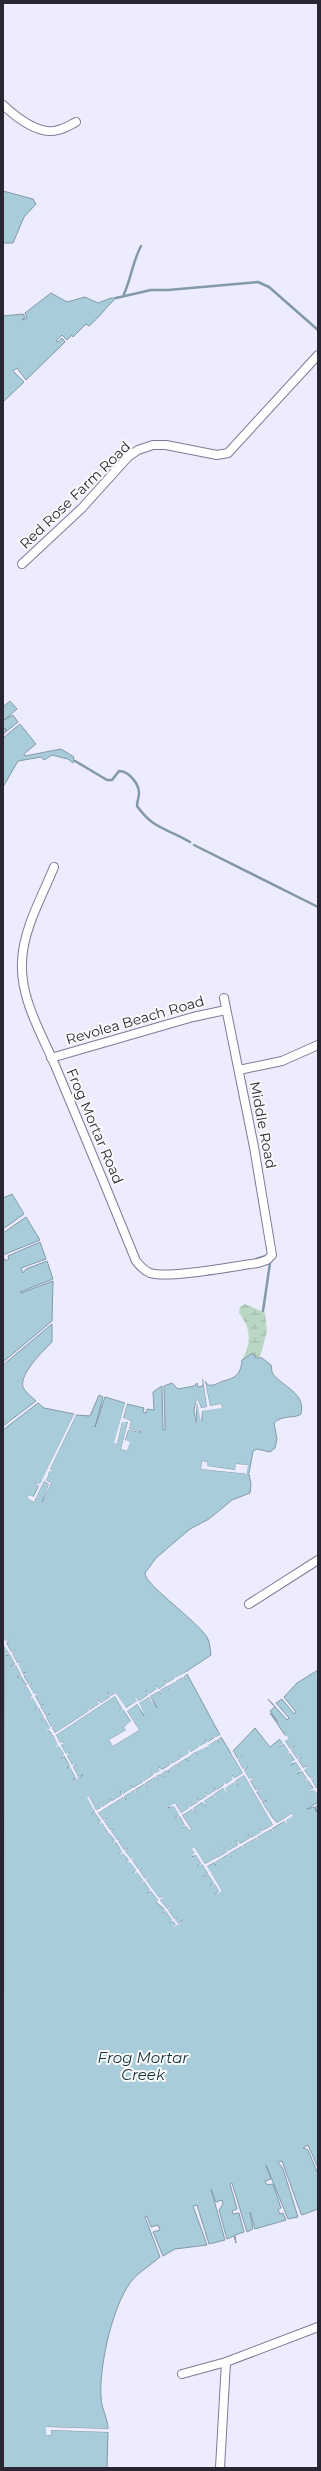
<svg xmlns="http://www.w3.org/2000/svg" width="321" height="2471" viewBox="0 0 321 2471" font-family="Montserrat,sans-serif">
  <defs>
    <pattern id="wetland-marsh" width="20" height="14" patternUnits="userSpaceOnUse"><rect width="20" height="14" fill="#bbd6c3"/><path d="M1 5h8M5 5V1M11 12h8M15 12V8" fill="none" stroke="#a1b8a8"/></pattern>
  </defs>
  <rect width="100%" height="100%" fill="#edebfe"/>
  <path fill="url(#wetland-marsh)" d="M245,1304L265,1313L267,1331L260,1357L256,1358L253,1353L242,1360C252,1343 251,1328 239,1313L240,1307Z"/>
  <path fill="#a8ccd9" stroke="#829aa7" d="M3,191L33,199L36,204L24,217L13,243H3Z
    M51,293L67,302L85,297L98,303L111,298H116C106,307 99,318 89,326L86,324L73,337L72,335L67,340L62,335L56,341L58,342L62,338L65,342L26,380L17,368L13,371L24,382L3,402V316L23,314L25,317L22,320L27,318L25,313Z
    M10,701L17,709L4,720L13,715L18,722L7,731L5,728L6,732L3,734V707Z
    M20,724L36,744L24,754L25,756L61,749L74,757L73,763L68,759L52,755L44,760L41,757L18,761L3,787V738Z
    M12,1194L24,1214L3,1229V1198Z
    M26,1217L40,1240L3,1255V1233Z
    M40,1242L46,1259L21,1268L23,1273L26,1269L47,1261L53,1279L20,1292L21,1293L53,1281L52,1321L3,1362V1256L5,1261L9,1259L8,1256Z
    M52,1324V1342C44,1350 19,1374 23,1387C25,1392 32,1397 36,1401L3,1426V1365Z
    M253,1353L256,1358H262L271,1365C272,1367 271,1371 273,1374C283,1387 306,1393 301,1414C295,1419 283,1414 274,1423L277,1439L275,1448L270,1452L257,1449L253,1451L249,1473H247V1465L236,1464V1470L206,1466L207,1462L202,1461L201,1469L249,1474L251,1484L250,1493L232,1500L209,1519L190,1529L156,1558L145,1573C145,1585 196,1620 207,1637C210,1642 210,1649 211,1655L175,1679L173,1676L174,1679L167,1683L164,1680L166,1684L159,1689L156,1685L158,1689L149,1694L146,1690L148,1695L139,1701L137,1699L138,1701L125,1708L116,1693L111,1696L108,1692L110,1697L101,1703L97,1699L99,1704L90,1710L87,1707L89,1711L55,1733L52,1727L55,1726L51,1727L46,1717L50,1714L46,1716L40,1706L44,1704L40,1705L35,1695L38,1693L34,1695L29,1685L32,1683L28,1684L23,1674L26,1672L23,1674L17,1664L21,1661L17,1663L12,1653L15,1650L11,1652L6,1642L9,1640L5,1642L3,1637V1430L38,1403L44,1408L74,1414L40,1485L35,1483L39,1486L33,1497L29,1495L27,1498L34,1502L44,1481L49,1484L42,1502L51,1483L44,1480L47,1479L49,1470L53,1472L50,1469L76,1415L90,1416L99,1395L103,1397L95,1427L105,1397L125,1403L115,1443L117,1444L122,1421L128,1422L121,1449L127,1451L129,1442L125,1441L128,1430L141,1432L129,1429L131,1421L123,1419L127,1404L144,1408L143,1412L146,1413L147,1409L154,1410L153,1392L162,1386L163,1430H165L164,1386L172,1383L178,1389L194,1386L197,1383L198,1387L203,1386V1379L207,1407L201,1408L198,1400L196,1401L194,1410L196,1422L197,1402L202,1421V1411L222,1407L221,1404L210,1406L205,1381L208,1385C214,1386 218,1383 223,1381C236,1378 241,1374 242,1360Z
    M4,1643L9,1653L6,1656L10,1654L15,1664L11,1666L16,1665L21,1675L17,1677L21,1676L27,1686L24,1688L27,1687L32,1696L29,1699L33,1697L39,1707L35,1709L39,1708L44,1718L41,1720L45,1719L50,1728L48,1730L52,1734L50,1736L53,1735L64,1754L61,1758L64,1756L70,1766L67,1768L70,1767L76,1778L73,1780L83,1775L78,1777L73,1767L76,1764L72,1765L67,1756L70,1753L66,1755L61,1744L64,1742L60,1744L56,1735L115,1696L122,1708L119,1711L123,1709L131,1722L124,1727L126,1730L109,1740L113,1746L139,1730L127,1711L137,1704L144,1716L138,1703L149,1697L157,1708L150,1696L159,1691L161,1694L160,1690L167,1686L169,1689L168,1686L175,1682L177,1684L176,1681L183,1677L185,1680L184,1676L187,1674L220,1735L216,1737L213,1734L215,1737L208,1742L205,1739L207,1742L200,1746L198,1744L200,1747L191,1752L189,1751L190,1753L181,1758L179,1755L180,1759L171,1764L168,1762L170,1765L161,1770L159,1767L161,1771L154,1775L152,1772L153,1775L144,1781L142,1779L143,1782L133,1788L131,1785L132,1788L123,1794L120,1791L122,1795L112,1801L110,1798L111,1801L102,1807L99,1804L101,1808L96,1810L89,1796L95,1812L91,1814L95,1813L101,1822L98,1824L102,1823L108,1832L106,1834L109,1833L115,1841L112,1843L115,1842L123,1851L119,1854L123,1852L129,1861L126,1863L130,1861L136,1870L133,1873L137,1871L143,1880L141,1883L144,1881L150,1890L147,1893L151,1891L158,1900L156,1902L165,1910L162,1913L166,1911L172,1920L169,1923L173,1921L176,1925L172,1928L183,1920L178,1923L175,1920L177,1917L174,1919L168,1910L169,1908L167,1909L160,1900L163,1897L159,1899L146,1880L147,1878L145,1879L139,1870L142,1868L138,1869L132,1860L134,1858L131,1860L125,1851L128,1848L124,1850L118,1841L120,1839L117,1840L111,1831L114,1829L110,1830L104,1821L107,1818L103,1820L98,1813L123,1797L126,1800L124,1796L134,1790L137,1793L135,1790L144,1784L147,1787L145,1783L155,1777L158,1780L156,1776L161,1774L163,1777L162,1773L167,1770L169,1773L168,1770L176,1764L179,1767L177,1764L186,1758L188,1761L187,1758L195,1752L198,1755L196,1752L206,1746L208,1749L206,1746L216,1740L219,1743L217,1740L221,1737L243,1773L235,1778L232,1775L234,1779L225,1784L223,1782L225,1784L217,1790L214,1787L216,1790L208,1795L205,1792L207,1796L199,1801L197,1798L198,1802L190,1807L187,1804L189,1808L181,1813L175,1803L168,1808L174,1805L179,1815L175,1818L180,1816L185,1825L182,1828L186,1826L189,1830L191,1829L182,1815L192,1809L196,1813L193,1808L203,1802L206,1806L204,1801L213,1795L215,1797L214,1794L223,1788L225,1790L224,1788L234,1781L238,1786L235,1781L244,1775L273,1825L262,1831L259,1828L261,1832L251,1838L248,1834L250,1838L239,1844L236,1840L238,1845L228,1851L224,1847L227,1852L217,1858L215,1855L216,1858L205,1864L194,1848H193L196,1853L192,1857L196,1855L201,1863L197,1866L202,1864L208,1873L203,1877L208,1874L214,1883L210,1885L215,1884L219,1891L215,1894L222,1891L207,1867L214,1862L216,1866L215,1862L228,1854L231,1857L229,1853L242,1846L244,1848L243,1845L256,1838L258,1840L257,1837L271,1829L272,1831V1829L284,1821L287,1824L285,1820L291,1814L277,1823L269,1813L271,1811L268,1812L262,1802L267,1800L262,1801L256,1791L259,1789L256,1790L250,1781L254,1778L249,1780L244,1770L248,1767L243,1769L238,1760L242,1756L238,1759L233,1751L255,1728L270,1747L280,1739L283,1743L279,1747L284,1744L289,1752L285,1755L290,1753L295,1761L291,1765L296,1762L301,1770L297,1774L302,1771L307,1779L304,1782L308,1780L314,1789L310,1792L314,1789L318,1795V1802L307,1809L314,1807L317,1812L315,1807L318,1805V2168L308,2145L303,2148L308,2150L318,2174V2209L302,2215L301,2214L282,2161L278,2162L283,2169L298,2217L288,2219L266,2165L271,2179L265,2181L267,2185L273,2184L281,2208L278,2210L280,2214L283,2213L286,2220L255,2229L250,2212L253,2229L247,2232L232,2183L230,2184L237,2209L232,2211L233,2214L239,2213L244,2232L235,2235L236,2243L234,2236L227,2239L219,2210L223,2204L222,2200L216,2202L211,2189L225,2240L209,2244L197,2205L193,2206L207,2245L175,2249L163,2256L153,2232L160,2230L158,2225L151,2227L147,2216L145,2217L160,2257C152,2264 142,2270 134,2278C113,2301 99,2366 101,2397C101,2408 108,2418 108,2429L47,2427L46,2435H51V2430L108,2432L107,2468H3Z
    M318,1670V1787L316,1788L311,1779L314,1776L310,1778L304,1769L308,1766L303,1768L298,1760L302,1757L297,1759L291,1750L295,1746L290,1749L285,1741L289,1737L287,1738L270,1713L278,1722L270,1711L275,1707L268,1699L287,1720L289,1718L276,1703L282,1699L294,1714L296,1712L284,1697L297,1683Z"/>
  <path fill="#edebfe" d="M203,1379L205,1381L210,1406L221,1404L222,1408L202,1411L201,1422L197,1402L195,1422L196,1401L198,1400L201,1408L207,1407Z
    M125,1403L127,1404L123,1418L131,1421L129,1429L142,1432L128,1430L125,1440L130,1442L127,1451L121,1449L128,1422H122L117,1444L114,1443Z
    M74,1414L76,1415L50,1469L53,1472L49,1471L47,1479L45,1480L51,1483L42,1502L49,1484L44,1481L34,1502L27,1498L29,1495L34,1497L39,1486L35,1483L40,1484Z
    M202,1461L207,1462V1466L235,1470L236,1464L248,1465L247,1473L249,1474L201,1469Z
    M3,1637L5,1641L9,1640L6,1643L11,1652L15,1650L12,1653L17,1663L21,1661L18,1664L23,1674L27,1673L23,1675L28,1684L33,1682L29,1685L34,1694L38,1693L35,1696L40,1705L44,1704L40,1706L46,1716L50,1715L46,1717L51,1727L55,1725L52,1728L55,1733L89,1711L86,1706L90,1710L99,1704L96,1699L101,1703L110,1697L108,1692L111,1696L116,1693L126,1708L137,1701L135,1697L139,1701L148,1695L146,1690L149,1694L157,1689L156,1685L159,1689L166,1684L164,1680L167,1683L174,1679L173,1675L175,1678L186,1672L187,1674L184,1676L185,1681L183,1677L176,1681L178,1685L175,1682L168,1686L170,1690L167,1686L160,1690L162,1694L159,1691L150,1696L156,1709L149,1697L139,1703L145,1716L137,1704L127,1711L139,1730L113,1746L109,1740L126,1730L124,1727L131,1721L123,1709L119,1712L122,1708L115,1696L56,1735L60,1743L65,1742L61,1745L66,1754L70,1753L67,1756L72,1765L76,1763L73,1767L78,1777L82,1775L74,1781L76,1778L70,1767L67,1769L70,1766L65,1756L61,1757L64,1754L59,1746L55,1747L58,1745L53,1735L49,1736L52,1734L50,1730L46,1731L50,1728L45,1719L41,1720L44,1718L39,1708L35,1710L38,1707L33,1698L29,1699L32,1696L27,1687L24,1688L27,1685L21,1676L17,1677L21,1675L16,1665L11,1667L15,1664L10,1654L6,1655L9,1653L3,1644Z
    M213,1734L216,1737L220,1735L221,1737L217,1740L219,1743L216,1740L207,1746L209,1749L206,1747L196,1752L198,1755L195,1752L187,1758L189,1761L186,1758L177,1764L179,1768L176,1764L168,1770L169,1773L167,1770L162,1773L163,1777L161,1774L156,1776L158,1780L155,1777L145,1783L147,1787L144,1784L135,1789L137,1794L134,1790L124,1796L125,1800L123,1797L98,1813L103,1820L107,1818L104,1821L110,1830L114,1829L111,1831L117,1840L121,1839L118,1841L124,1850L128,1848L125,1851L131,1859L135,1857L132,1860L138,1869L142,1867L139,1870L145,1879L149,1876L146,1880L159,1898L164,1897L160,1900L167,1909L171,1907L168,1910L174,1919L177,1917L175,1920L178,1923L184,1920L170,1930L176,1924L173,1921L169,1923L172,1920L166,1911L162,1913L165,1910L158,1901L155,1903L158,1900L151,1891L147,1893L150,1890L144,1881L140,1884L143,1880L137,1872L133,1874L136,1870L130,1862L126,1863L129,1860L123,1853L119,1855L122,1851L116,1842L112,1844L115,1840L109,1833L105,1835L108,1832L102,1823L98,1825L101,1821L95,1813L91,1815L95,1812L87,1797L89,1796L96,1810L101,1808L99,1803L102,1807L111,1801L110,1798L112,1801L122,1795L121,1791L123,1794L132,1788L131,1785L133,1788L143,1782L141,1778L144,1781L153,1775L152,1771L154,1774L160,1771L158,1767L162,1770L170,1765L168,1761L171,1764L180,1759L179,1755L181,1758L189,1753L188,1749L191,1752L199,1747L198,1743L200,1746L207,1742L205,1738L208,1742L215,1738Z
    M285,1735L289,1738L285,1741L290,1749L295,1746L291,1750L297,1759L302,1756L298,1760L303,1768L309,1766L304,1770L310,1778L315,1776L311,1779L316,1788L318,1787V1795L314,1790L309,1792L314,1788L308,1780L303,1783L307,1779L302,1771L296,1773L301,1770L296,1762L290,1764L295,1760L290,1753L284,1756L289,1752L284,1744L278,1747L283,1743L280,1739H285Z
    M233,1751L237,1759L242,1756L238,1760L243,1769L248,1766L244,1770L249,1779L255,1778L250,1781L255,1790L259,1789L256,1792L262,1801L267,1799L262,1802L268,1812L271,1810L269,1813L272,1818L277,1823L291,1814L293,1816L286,1820L288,1825L284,1821L272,1828L274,1833L271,1829L257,1837L260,1842L256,1838L243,1845L245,1850L242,1846L229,1853L231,1857L228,1854L215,1862L217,1866L214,1862L207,1866L222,1891L215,1895L219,1891L215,1884L210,1886L214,1883L208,1874L203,1877L208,1873L202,1864L197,1867L201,1863L196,1855L191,1856L195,1853L192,1849L194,1847L205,1864L216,1858L214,1853L217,1858L227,1852L224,1847L228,1851L238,1845L236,1840L240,1844L250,1838L248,1833L251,1838L261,1832L259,1828L262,1831L273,1825L244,1775L235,1781L238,1786L234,1782L225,1788L227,1793L223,1788L214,1794L217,1799L213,1795L204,1801L207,1806L202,1802L193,1808L196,1813L192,1809L182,1815L191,1829L189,1830L186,1826L181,1828L185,1825L180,1816L175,1819L179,1815L174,1806L168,1807L175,1803L181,1813L189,1808L187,1803L190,1807L198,1802L196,1798L199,1801L207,1796L204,1792L208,1795L216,1790L214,1787L217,1790L224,1785L223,1782L226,1784L233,1779L231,1775L235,1778L243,1773L231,1753Z
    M46,2427L108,2429V2432L51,2430V2435H46Z"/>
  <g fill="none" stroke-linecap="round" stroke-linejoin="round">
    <path stroke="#829aa7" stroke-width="2.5" d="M124,294C131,278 133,261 141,246
      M116,298L151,290H168L258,282L269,287L318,330
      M75,761L107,780H112L119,771C129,771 139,784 139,793C139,798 137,801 137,806C154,830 167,828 190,842
      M194,845L318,907
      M256,1259L266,1256
      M263,1311L270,1263"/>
    <defs>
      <path id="street" d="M3,105C16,117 39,136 58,130C64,129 70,125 76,122
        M22,564L82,508L128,457L138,450L153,445H166L217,455L228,453L318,355
        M54,867C42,897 23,929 22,962C20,1000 43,1036 57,1070C84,1134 110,1197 136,1261C140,1266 143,1270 150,1273C168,1279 235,1266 258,1263L267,1260L272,1255L254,1147L224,998
        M51,1058L193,1017L226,1010
        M239,1070L282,1061L318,1045
        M249,1604L318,1560
        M182,2374L226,2362L318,2327
        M220,2468L226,2362"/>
    </defs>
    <use href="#street" stroke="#7f7a97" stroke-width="10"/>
    <use href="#street" stroke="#fff" stroke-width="8"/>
  </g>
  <g text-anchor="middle" stroke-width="4" stroke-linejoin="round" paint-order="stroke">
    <g font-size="14" fill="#282632" stroke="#fafafa">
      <text transform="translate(75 495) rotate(-44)" y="5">Red Rose Farm Road</text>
      <text transform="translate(135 1020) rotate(-16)" y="5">Revolea Beach Road</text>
      <text transform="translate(263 1125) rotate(79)" y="5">Middle Road</text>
      <text transform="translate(95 1126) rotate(67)" y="5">Frog Mortar Road</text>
    </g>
    <g font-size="15" font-style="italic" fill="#0f313c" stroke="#fafafa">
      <text x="143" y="2063">Frog Mortar<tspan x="143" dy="17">Creek</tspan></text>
    </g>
  </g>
  <rect width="321" height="2471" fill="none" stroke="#282632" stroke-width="8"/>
</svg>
